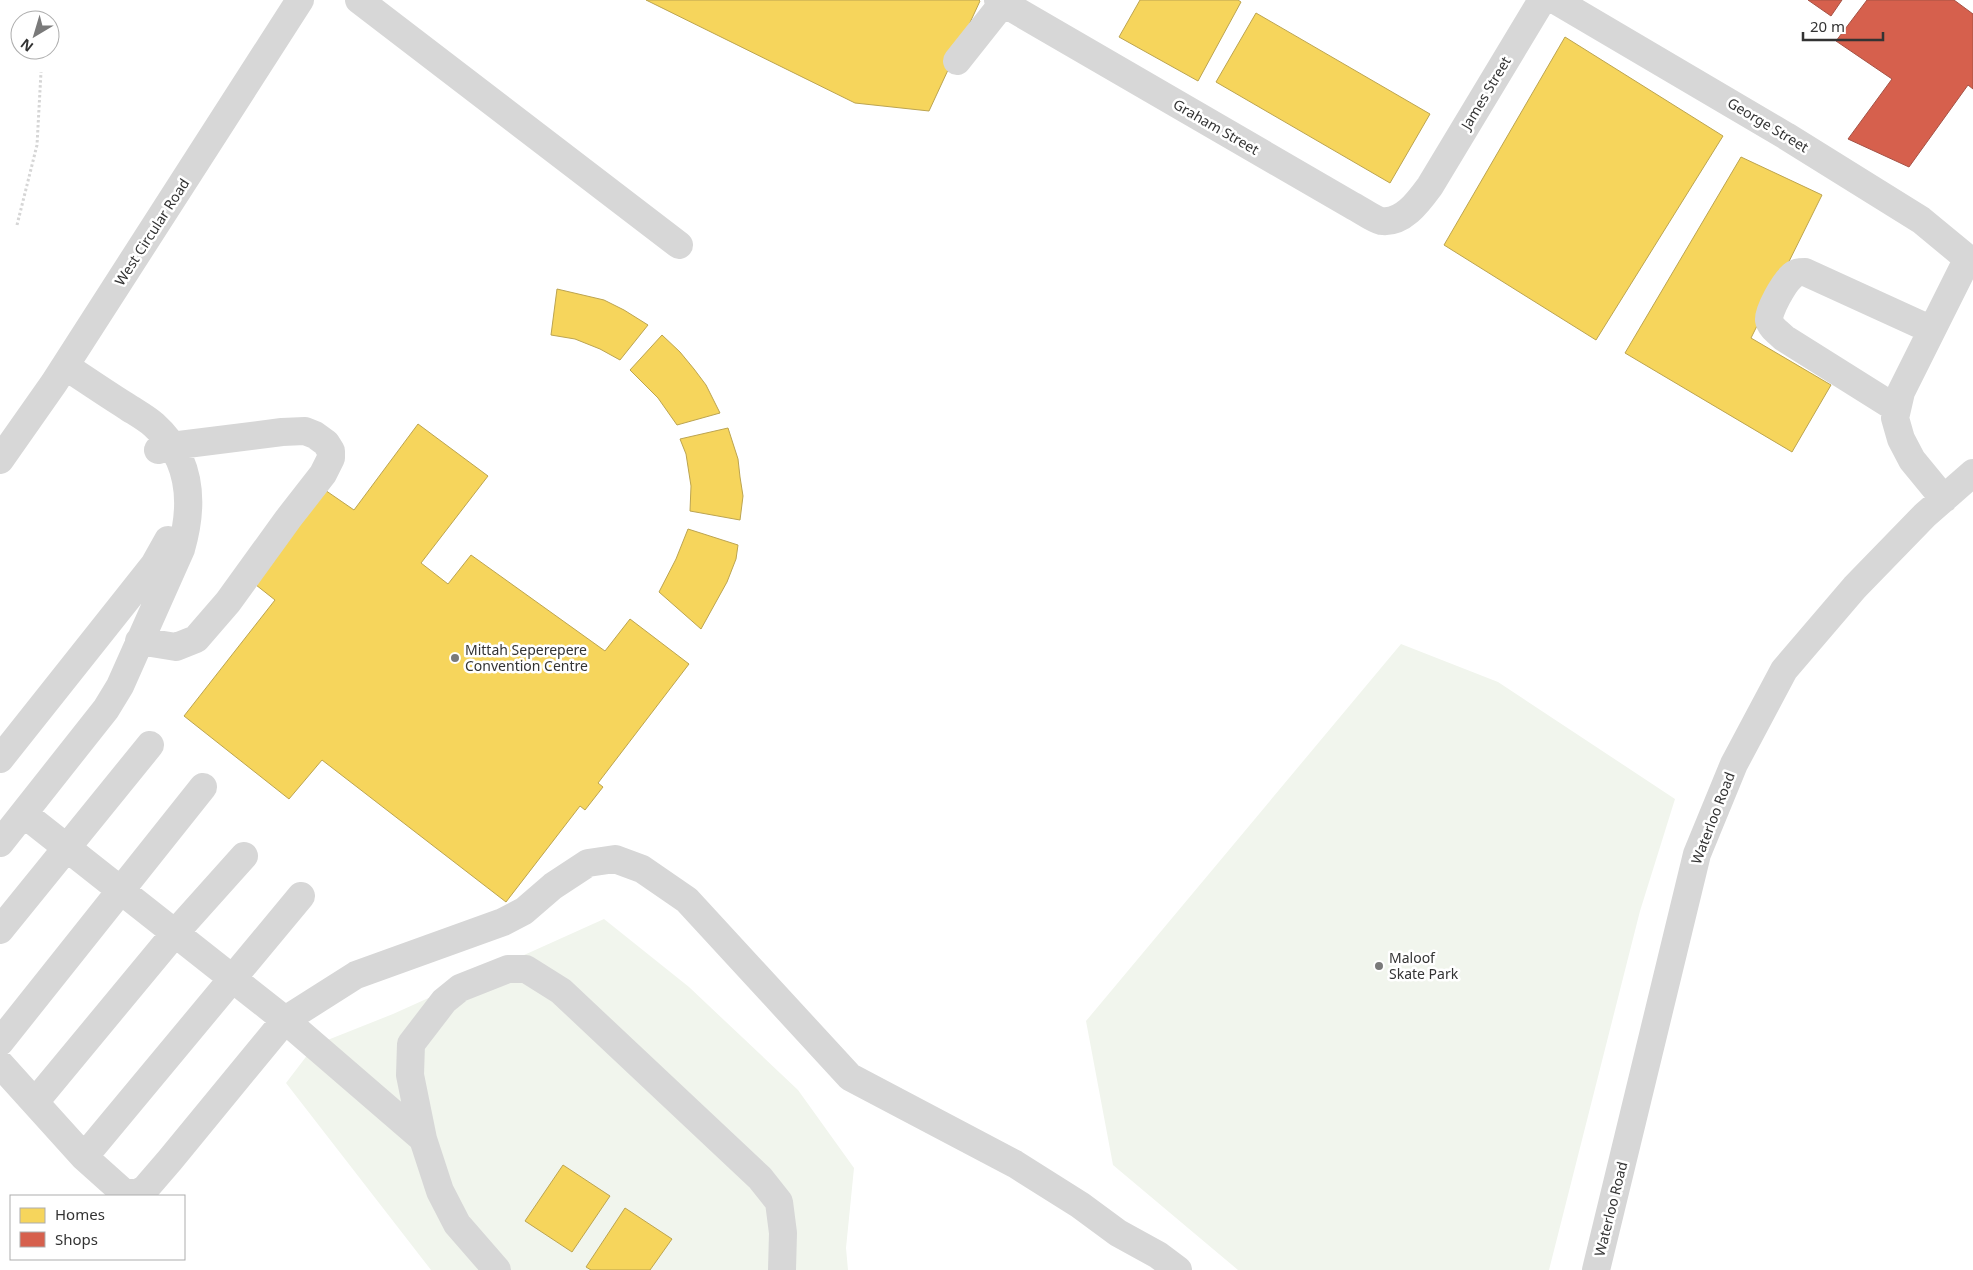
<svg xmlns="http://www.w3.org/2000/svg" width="1973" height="1270" viewBox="0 0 1973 1270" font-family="'Noto Sans',sans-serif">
  <rect width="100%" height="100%" fill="#fff"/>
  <path fill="#f1f5ed" d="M1401,644L1498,682L1675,799L1640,911L1549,1270H1238L1113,1165L1086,1021Z
    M604,919L689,987L798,1090L854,1168L846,1248L848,1270H431L286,1083L315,1045L393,1014Z"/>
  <path fill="#f6d55c" stroke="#bca450" d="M646,0H979L980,1L929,111L855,103Z
    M1140,0H1238L1241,2L1198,81L1119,37Z
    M1256,13L1430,114L1390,183L1216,82Z
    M1565,37L1723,136L1596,340L1444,245Z
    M1741,157L1822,195L1751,338L1831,385L1792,452L1625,353Z
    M557,289L604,300L624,310L648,325L620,360L600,349L575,339L551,335Z
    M662,335L680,352L694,369L706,385L720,413L677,425L658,398L630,370Z
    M418,424L488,476L421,563L448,584L471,555L605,651L630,619L689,664L598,783L603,787L585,810L580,806L506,902L322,760L289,799L184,716L275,600L251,581L322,488L354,510Z
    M728,428L738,459L740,477L743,496L740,520L690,511L691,486L686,454L680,439Z
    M688,529L738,545L736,559L727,582L701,629L659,592L676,559Z
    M563,1165L610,1196L572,1252L525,1221Z
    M625,1208L672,1239L650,1270H591L586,1267Z"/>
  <path fill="#d6604d" stroke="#a55245" d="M1808,0H1842L1831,16Z
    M1867,0H1954L1973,14V89L1968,85L1909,167L1848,139L1892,79L1836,41Z"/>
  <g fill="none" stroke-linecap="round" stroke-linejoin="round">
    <path stroke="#d6d6d6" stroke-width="3" stroke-dasharray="2.5 2.5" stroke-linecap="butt" d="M17,225L37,145L41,72"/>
    <path stroke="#d7d7d7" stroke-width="28" d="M359,0L679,245
      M998,0L1353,206C1361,210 1373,219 1381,221C1403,224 1419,201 1430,186L1542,0
      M1555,0L1786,136L1921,220L1973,263
      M957,61L1003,3
      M1897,409L1784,338C1779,333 1770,327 1769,320C1768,311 1784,283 1791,277C1795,272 1800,272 1805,272L1932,330
      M0,460L54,383L300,0
      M1944,499L1912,460L1901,439L1895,418L1901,392L1968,258
      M139,641L176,647L196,639L228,602L288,519L323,474L331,458V451L326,443L315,435L305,431L282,432L171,446L158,450
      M0,759L131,594L154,565L168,540
      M24,814L285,1020L423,1139
      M0,843L106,709L120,686L181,549C194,504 192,459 154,425C146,418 135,412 126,406C105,393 85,379 65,366
      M0,930L150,745
      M0,1042L203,787
      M0,1064L84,1157L122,1191L135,1194L145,1189L170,1160L285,1020L356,975L503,922L524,911L553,886L588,863L615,859L642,869L687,900L850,1077L1015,1164L1080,1205L1118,1233L1158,1255L1178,1270
      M35,1102L175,933L244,856
      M84,1157L301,896
      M497,1270L457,1224L440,1191L423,1139L410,1075L411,1044L444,1001L460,988L508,969H526L561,991L760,1178L779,1202L783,1233L782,1270
      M1596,1270L1697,854L1734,764L1784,670L1855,587L1925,515L1973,473"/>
  </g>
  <g fill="#7a7a7a" stroke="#fff" stroke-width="2">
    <circle cx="455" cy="658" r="5"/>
    <circle cx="1379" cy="966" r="5"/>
  </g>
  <g text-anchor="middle" stroke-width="5" stroke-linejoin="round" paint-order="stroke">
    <g font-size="14" fill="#333" stroke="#fff">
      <text transform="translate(1486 93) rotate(-59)" y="5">James Street</text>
      <text transform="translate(1768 125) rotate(31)" y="5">George Street</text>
      <text transform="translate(1216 127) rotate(30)" y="5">Graham Street</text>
      <text transform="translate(152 232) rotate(-57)" y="5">West Circular Road</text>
      <text transform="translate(1713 818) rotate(-69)" y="5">Waterloo Road</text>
      <text transform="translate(1611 1209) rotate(-76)" y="5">Waterloo Road</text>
    </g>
    <g font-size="14" fill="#333" stroke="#fff" text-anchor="start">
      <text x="465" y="655">Mittah Seperepere<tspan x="465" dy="16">Convention Centre</tspan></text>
      <text x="1389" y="963">Maloof<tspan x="1389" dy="16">Skate Park</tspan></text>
    </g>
  </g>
  <rect x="10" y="1195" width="175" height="65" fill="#ffffff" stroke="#adadad"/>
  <rect x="20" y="1208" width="25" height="15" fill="#f6d55c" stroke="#adadad"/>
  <text x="55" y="1220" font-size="15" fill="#333333">Homes</text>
  <rect x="20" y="1232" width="25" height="15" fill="#d6604d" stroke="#adadad"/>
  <text x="55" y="1245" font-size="15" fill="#333333">Shops</text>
  <g transform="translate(35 35) rotate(218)"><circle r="24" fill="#ffffff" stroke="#adadad"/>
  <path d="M0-4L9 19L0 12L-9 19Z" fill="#7a7a7a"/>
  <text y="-8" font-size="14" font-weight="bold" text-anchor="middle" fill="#333333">N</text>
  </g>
  <path d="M1803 32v8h80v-8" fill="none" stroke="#333333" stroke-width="2.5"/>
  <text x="1810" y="32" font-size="15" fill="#333333" stroke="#ffffff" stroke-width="4" paint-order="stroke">20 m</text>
</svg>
